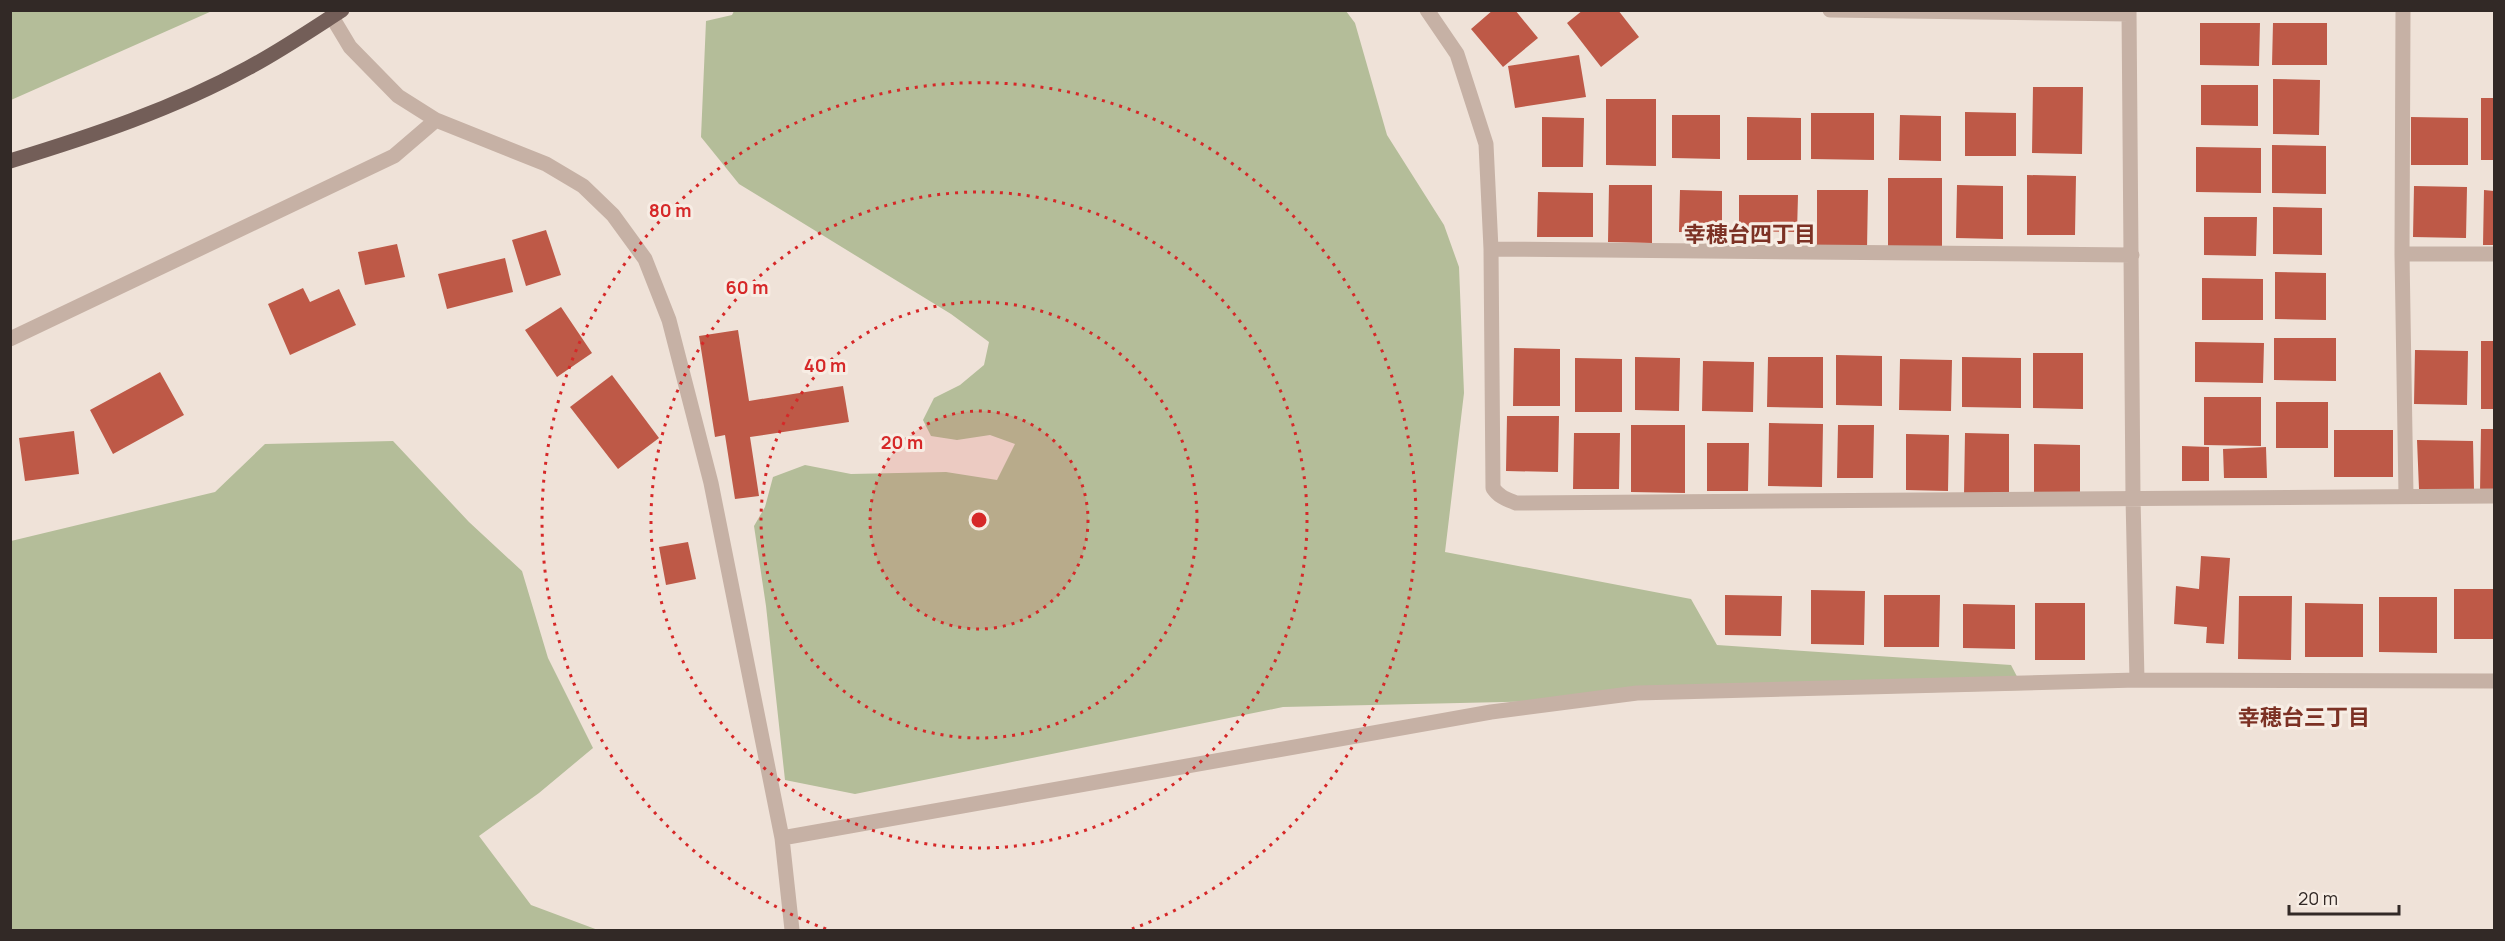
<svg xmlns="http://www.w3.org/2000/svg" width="2505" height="941" viewBox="0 0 2505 941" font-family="Manrope,'Noto Sans JP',sans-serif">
  <rect width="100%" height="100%" fill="#efe2d8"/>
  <path fill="#b4bd99" d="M11,10H212V11L11,100Z
    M734,11H1346L1355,23L1387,135L1444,225L1459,267L1464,393L1445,552L1691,599L1717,645L2011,665L2024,690L1283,707L855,794L785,780L766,606L754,526L765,507L773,477L805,465L851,474L946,472L997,480L1015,444L990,435L957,440L931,436L923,420L934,398L960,385L984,365L989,342L951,314L739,184L701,137L706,21L732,15Z
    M393,441L469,522L522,571L548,658L593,748L539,793L479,836L531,905L598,930H11V541L215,492L265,444Z"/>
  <path fill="#be5947" d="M1493,10H1515L1538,38L1503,67L1471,29Z
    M1583,10H1618L1639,37L1601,67L1567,23Z
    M2200,23H2260L2259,66L2200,65Z
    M2273,23H2327V65H2272Z
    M1579,55L1586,97L1515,108L1508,66Z
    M2273,79L2320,80L2319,135L2273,134Z
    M2201,85H2258V126L2201,125Z
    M2033,87H2083L2082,154L2032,153Z
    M2481,98H2494V160H2481Z
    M1606,99H1656V166L1606,165Z
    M1965,112L2016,113V156H1965Z
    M1811,113H1874V160L1811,159Z
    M1672,115H1720V159L1672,158Z
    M1900,115L1941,116V161L1899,160Z
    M1542,117L1584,118L1583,167H1542Z
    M1747,117L1801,118V160H1747Z
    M2411,117L2468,118V165H2411Z
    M2272,145L2326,146V194L2272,193Z
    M2196,147L2261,148V193L2196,192Z
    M2027,175L2076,176L2075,235H2027Z
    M1888,178H1942V248L1888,247Z
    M1609,185H1652V243L1608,242Z
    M1957,185L2003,186V239L1956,238Z
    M2414,186L2467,187L2466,238L2413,237Z
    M1680,190L1722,191V233L1679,232Z
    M1817,190H1868L1867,250H1817Z
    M2484,190L2494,191V245H2483Z
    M1538,192L1593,193V237H1537Z
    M1739,195H1798L1797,232L1739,231Z
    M2273,207L2322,208V255L2273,254Z
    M2204,217H2257L2256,256L2204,255Z
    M546,230L561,275L526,286L512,240Z
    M397,244L405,277L365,285L358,252Z
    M505,258L513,292L447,309L438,274Z
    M2275,272L2326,273V320L2275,319Z
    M2202,278L2263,279V320H2202Z
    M303,288L310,302L339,289L356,325L290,355L268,304Z
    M561,307L592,353L557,377L525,330Z
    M738,330L749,401L843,386L849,422L750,437L759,496L735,499L725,435L715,437L699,336Z
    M2274,338H2336V381L2274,380Z
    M2481,341H2494V409H2481Z
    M2195,342L2264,343L2263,383L2195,382Z
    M1514,348L1560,349V406H1513Z
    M2415,350L2468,351L2467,405L2414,404Z
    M2033,353H2083V409L2033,408Z
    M1836,355L1882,356V406L1836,405Z
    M1635,357L1680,358L1679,411L1635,410Z
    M1768,357H1823V408L1767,407Z
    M1962,357L2021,358V408L1962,407Z
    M1575,358L1622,359V412H1575Z
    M1900,359L1952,360L1951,411L1899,410Z
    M1703,361L1754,362L1753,412L1702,411Z
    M160,372L184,415L113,454L90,410Z
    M612,375L659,438L618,469L570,407Z
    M2204,397H2261V446L2204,445Z
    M2276,402H2328V448H2276Z
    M1507,416H1559L1558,472L1506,471Z
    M1769,423L1823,424L1822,487L1768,486Z
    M1631,425H1685V493L1631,492Z
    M1838,425H1874L1873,478H1837Z
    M2481,429H2494V493H2480Z
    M2334,430H2393V477H2334Z
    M74,431L79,474L25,481L19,438Z
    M1574,433H1620L1619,489H1573Z
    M1965,433L2009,434V496L1964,495Z
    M1906,434L1949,435L1948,491L1906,490Z
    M2417,440L2473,441L2474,489H2419Z
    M1707,443H1749L1748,491H1707Z
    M2034,444L2080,445V495L2034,494Z
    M2182,446L2209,447V481H2182Z
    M2266,447L2267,478H2224L2223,449Z
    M688,542L696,579L666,585L659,547Z
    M2201,556L2230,558L2224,644L2206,643L2207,627L2174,624L2176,586L2199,589Z
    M2454,589H2494V639H2454Z
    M1811,590L1865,591L1864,645L1811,644Z
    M1725,595L1782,596L1781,636L1725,635Z
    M1884,595H1940L1939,647H1884Z
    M2239,596H2292L2291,660L2238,659Z
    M2379,597H2437V653L2379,652Z
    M2035,603H2085V660H2035Z
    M2305,603L2363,604V657H2305Z
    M1963,604L2015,605V649L1963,648Z"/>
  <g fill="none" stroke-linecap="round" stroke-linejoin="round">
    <path stroke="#c6b1a5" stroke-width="15" d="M1427,10L1457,54L1486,144L1491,249L1493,488C1499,497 1506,499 1516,503L2494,496
      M1830,10L2129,14
      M2129,10L2133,497L2137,680
      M2403,10L2402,254L2406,495
      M332,17L350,47L398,96L436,120L546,164L583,186L613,215L645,259L669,320L711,483L782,838L792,930
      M1491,249L2132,255
      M2402,254H2494
      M10,339L394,156L436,120
      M782,838L1491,712L1637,693L2137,680L2494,681"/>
    <path stroke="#735e58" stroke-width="15" d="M10,161C92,136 173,109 248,68C280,51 311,30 342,10"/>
  </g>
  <circle cx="979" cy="520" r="109" fill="#d62828" fill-opacity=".12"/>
  <g fill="none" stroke="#d62828" stroke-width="3" stroke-dasharray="3 6">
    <circle cx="979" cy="520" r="109"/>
    <circle cx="979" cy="520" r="218"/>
    <circle cx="979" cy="520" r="328"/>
    <path d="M826 929A437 437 0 1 1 1132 929"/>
  </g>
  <g text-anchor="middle" stroke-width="6" stroke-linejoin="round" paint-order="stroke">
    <g font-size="22" font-weight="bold" fill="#7c3124" stroke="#f7ede4">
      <text x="1750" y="242">幸穂台四丁目</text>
      <text x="2304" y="725">幸穂台三丁目</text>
    </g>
  </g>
  <circle cx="979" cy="520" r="9" fill="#d62828" stroke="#f7ede4" stroke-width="3"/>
  <g font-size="18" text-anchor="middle" font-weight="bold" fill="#d62828" stroke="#f7ede4" stroke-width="6" stroke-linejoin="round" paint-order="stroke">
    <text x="670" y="217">80 m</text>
    <text x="747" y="294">60 m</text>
    <text x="825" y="372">40 m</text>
    <text x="902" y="449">20 m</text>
  </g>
  <rect width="2505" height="941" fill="none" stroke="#322926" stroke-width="24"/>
  <path d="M2289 905v9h110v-9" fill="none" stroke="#322926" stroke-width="3"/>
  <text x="2298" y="905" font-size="18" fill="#322926" stroke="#f7ede4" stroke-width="4.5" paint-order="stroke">20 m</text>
</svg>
